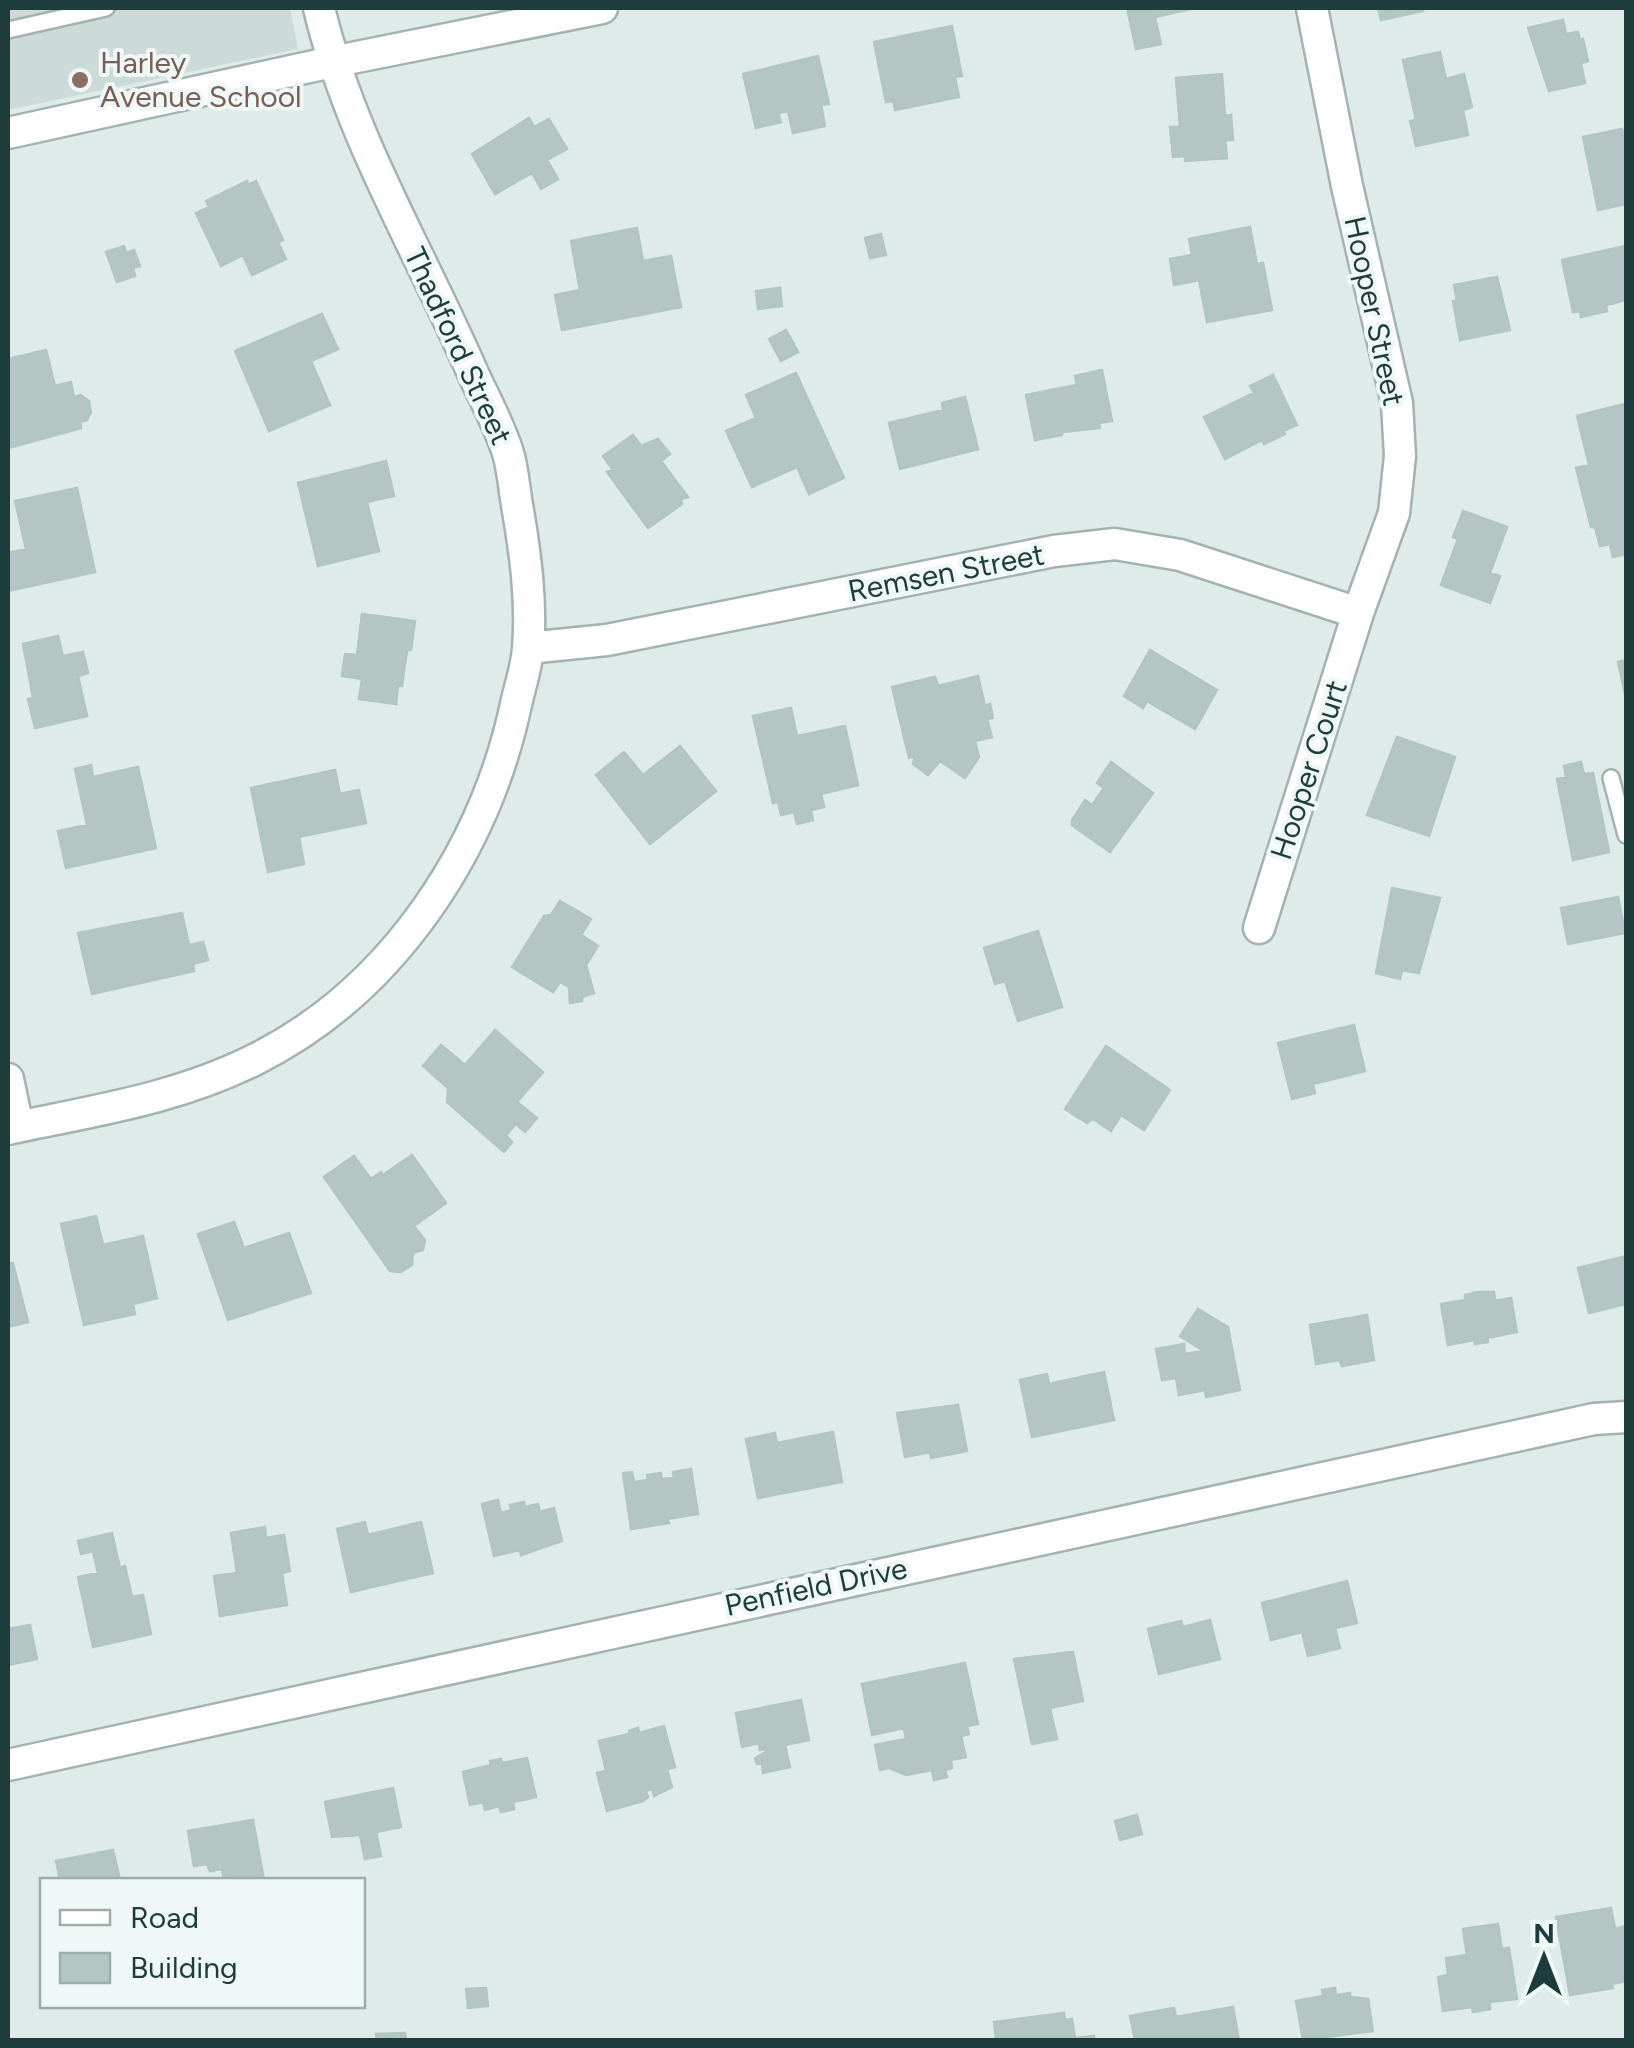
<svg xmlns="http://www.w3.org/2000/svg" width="1634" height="2048" viewBox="0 0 1634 2048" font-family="Figtree,sans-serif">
  <rect width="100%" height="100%" fill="#dfebe9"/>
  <path fill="#cddbd8" d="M8,8H290L298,49L8,110Z"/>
  <path fill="#b4c6c3" stroke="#b1c5c2" stroke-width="2.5" d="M1127,8H1195L1155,17L1161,44L1136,49Z
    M1378,8H1423V11L1381,20Z
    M1563,20L1566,34L1578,32L1580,40L1583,39L1588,61L1581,63L1585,83L1549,91L1528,28Z
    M952,26L962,76L955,77L959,97L895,110L893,101L886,102L874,42Z
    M1440,52L1446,79L1464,74L1472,107L1463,110L1468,135L1416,146L1410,121L1416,120L1403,60Z
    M818,56L829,104L821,105L825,126L793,133L788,111L778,113L781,122L756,128L743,74Z
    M1222,74L1225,116L1231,115L1233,140H1225L1227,158L1185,161V156L1173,157L1170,127H1180L1176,78Z
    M529,118L534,127L549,119L567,149L547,160L558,179L541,189L532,173L495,194L472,154Z
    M1622,129L1626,143V204L1598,210L1583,137Z
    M247,181L248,185L256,181L283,240L278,242L286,259L252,275L243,255L221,266L196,213L209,207L206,201Z
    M1250,227L1257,264L1263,263L1272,310L1207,322L1199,280L1174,285L1170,259L1192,255L1189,239Z
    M637,228L643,261L671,256L681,307L562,330L555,295L580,290L571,241Z
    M881,234L886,255L870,258L865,238Z
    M124,246L126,253L134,250L140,266L133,268L135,276L117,282L106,252Z
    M1625,246L1626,300L1606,305L1607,311L1581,317L1580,311L1573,312L1562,260Z
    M1497,277L1510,330L1460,340L1453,301H1457L1454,285Z
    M780,288L782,306L758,309L756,291Z
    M322,314L338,349L311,361L330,405L269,431L235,351Z
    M786,330L798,352L781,361L769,339Z
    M46,350L55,386L71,382L74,397L81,395L89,401L91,412L87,420L80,422L81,428L8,448V359Z
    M1102,370L1112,421L1099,423L1100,428L1062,432V435L1035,440L1026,395L1077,385L1075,376Z
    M796,373L844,478L809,494L797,467L752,487L726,431L756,418L746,395Z
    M1273,375L1297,425L1283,431L1285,434L1264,444L1262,440L1225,459L1204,417L1254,393L1250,386Z
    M965,397L978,449L900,469L889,423L943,410L942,403Z
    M1624,404L1626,415V554L1613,557L1610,544L1600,546L1595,527H1591L1576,468L1589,465L1577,416Z
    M633,435L641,446L658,439L670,454L661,461L688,497L681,499L682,504L648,528L607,472L613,470L603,456Z
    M386,461L394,496L367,502L379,551L318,566L298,483Z
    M77,488L95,572L8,591V553L26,549L15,501Z
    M1463,511L1507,527L1490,573L1500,576L1490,603L1441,585L1458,539L1453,537Z
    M362,614L415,621L411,650H407L402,686H398L396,704L359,699L362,679L342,676L345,654L357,655Z
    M58,636L63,656L83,652L88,673L78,676L87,716L35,728L28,699L33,698L23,644Z
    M1150,650L1217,690L1195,729L1147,701L1143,708L1124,696Z
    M1626,660V698L1618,662Z
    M978,676L985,706L990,704L993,718L987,719L992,737L975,741L979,757L965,778L940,761L928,775L913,764L915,756L909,758L892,687L935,677L938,686Z
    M791,708L797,736L845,726L858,785L821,794L824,807L811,810L813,820L797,824L794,812L781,815L778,802L773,803L753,716Z
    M1397,737L1455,757L1429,836L1367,815Z
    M680,746L716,791L650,844L596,775L624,752L643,775Z
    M1111,762L1153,793L1110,852L1072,825V820L1085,800L1092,805L1104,788L1097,783Z
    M1581,762L1584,774L1593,773L1609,852L1573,860L1557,779L1566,777L1564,766Z
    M91,765L93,777L138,767L156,848L66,868L58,831L87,825L75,769Z
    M335,770L340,794L359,790L366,823L299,837L304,864L268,872L251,788Z
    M1392,888L1440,898L1419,973L1402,970L1400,979L1376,973Z
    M1618,897L1625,933L1568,944L1561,908Z
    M560,901L591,919L581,935L598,946L586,965L594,993L582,997V1001L570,1003L569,987L560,982L553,992L512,967L544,916L551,915Z
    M182,913L189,945L203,942L208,960L193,964L194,971L92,994L78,933Z
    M1038,931L1062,1007L1018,1021L1005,981L995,984L984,948Z
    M1354,1025L1365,1071L1313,1084L1315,1093L1292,1099L1278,1043Z
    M495,1030L543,1072L517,1102L537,1118L525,1132L516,1124L506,1135L512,1142L504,1152L447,1102L448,1088L423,1066L441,1045L465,1065Z
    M1106,1046L1170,1090L1144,1130L1121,1115L1111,1131L1093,1119L1087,1123L1065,1109Z
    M412,1155L446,1203L414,1226L425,1240L423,1250L413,1253L412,1265L401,1272L390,1271L324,1177L354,1156L371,1179L381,1172L383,1175Z
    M96,1216L103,1245L143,1236L157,1298L133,1304L135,1314L84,1325L61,1224Z
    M234,1222L244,1248L289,1233L311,1293L228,1320L198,1234Z
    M1626,1256V1304L1589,1313L1578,1268Z
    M13,1263L28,1322L8,1327V1264Z
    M1478,1292H1494L1495,1301L1511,1298L1517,1332L1487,1338L1488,1342L1475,1344L1474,1340L1448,1345L1441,1304L1465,1300V1295Z
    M1198,1309L1228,1327L1240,1390L1206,1397L1205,1390L1179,1395L1176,1378L1162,1380L1156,1349L1184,1344L1185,1354L1204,1351L1180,1336Z
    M1367,1315L1374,1360L1342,1366L1339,1360L1316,1364L1310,1325Z
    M1104,1372L1114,1420L1032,1437L1020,1380L1047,1374L1049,1384Z
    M958,1405L967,1451L931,1458L930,1452L905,1457L897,1413Z
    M833,1432L842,1482L758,1498L746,1439L775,1433L777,1443Z
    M691,1469L698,1514L667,1519L669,1523L631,1529L623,1473L632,1472L634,1482L648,1480L647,1475L661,1473V1479L674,1478L673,1472Z
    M498,1500L501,1513L511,1510L510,1505L524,1502L525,1507L538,1504L540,1512L554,1508L562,1541L521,1555L520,1550L494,1556L482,1504Z
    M365,1522L368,1535L421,1522L433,1573L351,1592L337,1529Z
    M265,1527L266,1538L284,1535L290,1571L282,1573L287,1605L220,1616L214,1576L237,1573L231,1533Z
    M112,1533L120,1568L125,1566L132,1597L143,1595L151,1634L93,1647L78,1577L98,1573L93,1551L81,1554L78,1541Z
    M1347,1581L1357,1623L1335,1628L1340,1648L1308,1656L1302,1632L1271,1640L1262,1603Z
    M1210,1620L1220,1659L1159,1674L1148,1629L1181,1621L1183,1627Z
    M30,1625L37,1659L8,1665V1629Z
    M1073,1652L1083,1701L1050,1708L1057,1739L1032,1744L1014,1659Z
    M965,1663L978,1724L967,1726L969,1734L961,1736L966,1757L951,1760L952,1768L945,1770L947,1777L934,1780L932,1770L906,1775L889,1768L880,1770L875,1745L906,1739L904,1728L872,1735L862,1684Z
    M801,1700L809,1740L785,1745L790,1767L763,1773L762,1763L757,1764L755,1758L766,1752V1749L760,1750L759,1743L742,1747L736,1713Z
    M664,1726L675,1767L667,1769L672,1787L654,1796L652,1789L646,1791L648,1797L643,1801L607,1811L597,1773L606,1771L599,1741L629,1734V1731L638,1728L639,1733Z
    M527,1758L536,1797L513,1802L514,1809L501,1812L499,1806L485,1810L483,1802L470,1805L463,1772L491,1765L490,1761L501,1759L502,1763Z
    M393,1788L401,1827L376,1832L381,1856L365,1859L360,1835L332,1837L325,1802Z
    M1137,1815L1142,1834L1120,1840L1115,1821Z
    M253,1820L264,1880H224L222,1869L210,1871L207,1864L194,1866L188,1831Z
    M113,1850L120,1880H60L56,1861Z
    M1611,1908L1615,1929L1626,1926V1981L1612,1984L1613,1988L1570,1995L1556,1917Z
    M1498,1924L1502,1949L1509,1948L1517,1999L1490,2002V2009L1473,2012L1472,2007L1443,2011L1438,1977L1448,1975L1446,1958L1467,1955L1463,1929Z
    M486,1988L488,2006L468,2008L466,1989Z
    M1335,1988L1336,1995L1350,1993V1997L1368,1999L1373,2031L1303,2040L1296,2001L1323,1996L1322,1990Z
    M1233,2007L1239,2040H1135L1130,2016L1174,2008L1176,2017Z
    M1064,2013L1065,2020L1072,2019L1075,2038L1094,2036V2040H996L994,2022Z
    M405,2033L406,2040H377L376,2034Z"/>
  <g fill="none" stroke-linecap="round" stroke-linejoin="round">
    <defs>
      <path id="service" d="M8,30L106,8
        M1611,778L1626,835"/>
      <path id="minor" d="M8,133L332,62L602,8
        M528,648L607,640L1054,551L1115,544L1180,555L1358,613
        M1259,928L1358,613L1394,513L1400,456L1397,403L1347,186L1312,8
        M8,1079L18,1127
        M8,1129C92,1111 176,1099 254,1060C393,991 486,849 517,700C521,683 527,665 528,648C532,601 525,551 517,505C514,488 513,469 508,453C499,424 483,396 471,369C419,250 349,135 319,8
        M8,1765L1594,1419L1626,1417"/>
    </defs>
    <use href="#service" stroke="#a2b3b2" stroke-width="20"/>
    <use href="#minor" stroke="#a2b3b2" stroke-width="35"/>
    <use href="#service" stroke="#fff" stroke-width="15"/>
    <use href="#minor" stroke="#fff" stroke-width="30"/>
  </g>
  <circle fill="#8d6e63" stroke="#eff8f6" stroke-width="4" cx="80" cy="80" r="10"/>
  <g text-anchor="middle" stroke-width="8" stroke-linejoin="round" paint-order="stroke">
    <g font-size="30" fill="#785e54" stroke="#eff8f6" text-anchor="start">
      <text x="100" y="73">Harley<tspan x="100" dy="34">Avenue School</tspan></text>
    </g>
    <g font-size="30" fill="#1f3c3c" stroke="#eff8f6">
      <text transform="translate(1374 311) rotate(78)" y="10">Hooper Street</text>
      <text transform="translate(458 346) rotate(65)" y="10">Thadford Street</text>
      <text transform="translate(946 573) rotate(-11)" y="10">Remsen Street</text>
      <text transform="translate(1309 770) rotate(-72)" y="10">Hooper Court</text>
      <text transform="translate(816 1587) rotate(-12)" y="10">Penfield Drive</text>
    </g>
  </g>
  <rect width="1634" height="2048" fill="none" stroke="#1f3c3c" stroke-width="20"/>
  <rect x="40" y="1878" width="325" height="130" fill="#eff8f6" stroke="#9cadac" stroke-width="2.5"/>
  <rect x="60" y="1910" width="50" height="15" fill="#ffffff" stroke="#9cadac" stroke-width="2.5"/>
  <text x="130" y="1928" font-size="30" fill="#1f3c3c">Road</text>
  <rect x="60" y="1953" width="50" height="30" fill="#b4c6c3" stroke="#9cadac" stroke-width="2.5"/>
  <text x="130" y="1978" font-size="30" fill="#1f3c3c">Building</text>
  <g transform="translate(1544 1958)" stroke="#eff8f6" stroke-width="8" paint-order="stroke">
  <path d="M0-8L18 38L0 25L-18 38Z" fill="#1f3c3c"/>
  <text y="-15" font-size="28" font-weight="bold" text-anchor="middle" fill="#1f3c3c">N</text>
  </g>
</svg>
